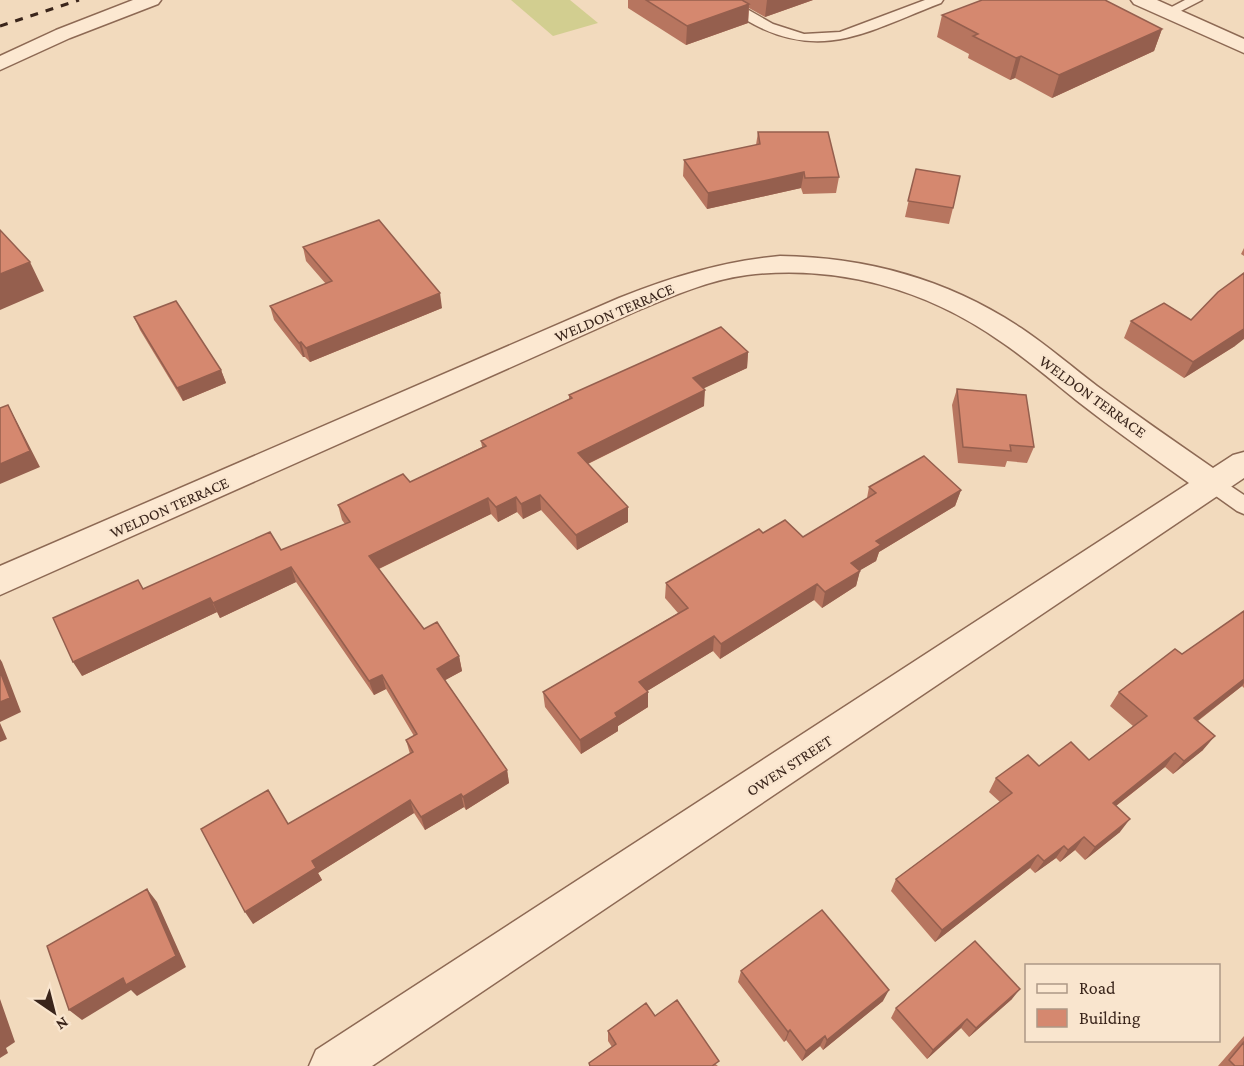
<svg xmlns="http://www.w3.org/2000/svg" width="1244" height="1066" viewBox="0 0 1244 1066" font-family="'Crimson Pro',serif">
  <rect width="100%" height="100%" fill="#f2dabd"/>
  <path fill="#d2ce90" d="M511,0H570L598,23L553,36Z"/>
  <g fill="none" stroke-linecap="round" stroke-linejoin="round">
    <defs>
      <path id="lane" d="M716,0H731L773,24L804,34L840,32L925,0H943L941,3C870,30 821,64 746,20C736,14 723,8 716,0Z
        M1185,0H1202L1173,15H1163L1162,12Z
        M1213,477L1220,479L1244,495V514L1237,511L1206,489L1203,484L1206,479Z"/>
      <path id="street" d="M133,0H161L158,4L70,38L0,70V56L56,30Z
        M1131,0H1157L1244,39V53L1134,4Z
        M780,256C866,257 949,280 1021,328C1048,346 1072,367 1097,386C1135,414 1174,441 1213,468L1233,455L1244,452V478L372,1066H309L316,1050L1189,483C1151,456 1113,429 1076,400C1051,380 1027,359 1000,341C926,289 837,264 747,275C709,280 673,296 639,310L0,595V566L619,298C672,277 723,261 780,256Z"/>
    </defs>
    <use href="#lane" stroke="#8d6954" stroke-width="3"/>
    <use href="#street" stroke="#8d6954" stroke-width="3"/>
    <use href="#lane" fill="#fce8d1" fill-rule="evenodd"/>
    <use href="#street" fill="#fce8d1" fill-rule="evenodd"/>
    <path stroke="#3a251b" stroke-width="3" stroke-dasharray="8 8" stroke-linecap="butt" d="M0,26L79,0"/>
  </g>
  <path fill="#b7755f" d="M628,0H813L765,17L749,8L748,23L686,45L628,8Z
    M942,15L1162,29L1154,51L1052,98L1015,78L1010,80L968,58L969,54L937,37Z
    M758,132L839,177L836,193L803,194L801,188L707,209L683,176L684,160L756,145Z
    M916,169L953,208L949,224L905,217Z
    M303,247L442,308L310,362L305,357H303L274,320L270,306L326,284L306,261Z
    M1244,248V256L1241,254Z
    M134,317L221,370L226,383L183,401L140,330Z
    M1191,320L1235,346L1184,378L1124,338L1131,321Z
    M748,352L747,368L703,388L704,406L588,464L628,507V522L577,550L541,510L523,519L517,512L498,522L491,514L379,569L424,629L459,656L462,671L445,680L507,770L509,783L466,810L464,807L425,830L414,813L318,873L322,880L253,924L288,824L410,754L406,740L414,736L386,689L374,695L296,582L220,618L217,612L82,676L143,589L281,550L345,524L342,520L338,505L410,482L482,447L481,441L569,399V395Z
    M957,389L1034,447L1027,463L1007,461L1005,467L958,463L952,405Z
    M869,487L961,490L955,506L879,552L876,561L860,570L856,586L822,608L814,600L720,659L713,651L647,691L648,707L618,726V731L581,754L545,707L543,692L678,613L665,598L666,583L763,533L803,537L867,498Z
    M1244,611V688L1242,686L1198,721L1203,750L1173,774L1165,767L1116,806L1120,832L1085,860L1075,850L1060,862L1056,858L1035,873L1030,868L935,942L891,891L896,879L1000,802L989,792L996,778L1039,766L1089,760L1133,726L1110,706L1119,692L1182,654Z
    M741,971L883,1001L823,1050L820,1046L802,1061L786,1040L784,1042L738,982Z
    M1012,999L969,1037L961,1028L927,1059L891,1018L896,1008Z
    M655,1016L718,1066H589V1063L612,1047L608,1041V1031Z
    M1244,1036V1066H1218Z"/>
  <path fill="#955f4e" d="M767,0H813L765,17Z
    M749,4L748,23L686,45L687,26Z
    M1162,29L1154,51L1052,98L1059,75Z
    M1021,56L1015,78L1010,80L1016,58Z
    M804,172L801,188L707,209L708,193Z
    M30,262L44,291L0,310V274Z
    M440,293L442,308L310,362L306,348Z
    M1244,329V339L1235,346L1184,378L1193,362Z
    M301,342L305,357H303L299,343Z
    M748,352L747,368L692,394L693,378Z
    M221,370L226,383L183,401L177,388Z
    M705,390L704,406L579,468L578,453Z
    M8,405L17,422L40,467L0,484V464Z
    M961,490L955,506L879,552L876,561L847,578L851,563L876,541Z
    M540,495L541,510L523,519L521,504Z
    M516,497L517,512L498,522L496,507Z
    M488,498L491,514L374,571L369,556Z
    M628,507V522L577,550L576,535Z
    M291,567L296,582L220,618L213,603Z
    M860,571L856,586L822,608L825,592Z
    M817,584L814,600L720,659L721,644Z
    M210,598L217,612L82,676L73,662Z
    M714,636L713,651L639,696V682Z
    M459,656L462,671L440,683L437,669Z
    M0,659L2,662L21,712L0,722Z
    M382,675L386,689L374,695L369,681Z
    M1244,679V683L1242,686L1183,732L1194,718Z
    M648,692V707L618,726V731L581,754L580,740L615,713Z
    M0,723L7,739L0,742Z
    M1215,736L1203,750L1173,774L1184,761Z
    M1175,753L1165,767L1103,816L1113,803Z
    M507,770L509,783L466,810L463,797Z
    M461,794L464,807L425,830L421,817Z
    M410,800L414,813L318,873L322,880L253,924L245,912L312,861Z
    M1130,819L1120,832L1085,860L1095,847Z
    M1084,837L1075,850L1060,862L1068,850Z
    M1064,846L1056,858L1035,873L1044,861Z
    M1038,855L1030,868L935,942L942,930Z
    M147,889L157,902L186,967L137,996L131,990L82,1020L69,1010Z
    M1020,989L1012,999L969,1037L976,1028Z
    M889,990L883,1001L823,1050L827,1040Z
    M0,999L15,1042L6,1048L8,1053L0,1058Z
    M967,1019L961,1028L927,1059L933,1050Z
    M790,1030L786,1040L784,1042L788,1032Z
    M825,1036L820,1046L802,1061L806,1051Z"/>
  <path fill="#d5886f" stroke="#955f4e" stroke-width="1.5" d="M646,0H742L749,4L687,26Z
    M982,0H1105L1162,29L1059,75L1021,56L1016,58L973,36L978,34L942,15Z
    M758,132H828L839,177L805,178L804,172L708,193L684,160L760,144Z
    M916,169L960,176L953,208L908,201Z
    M379,220L440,293L306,348L301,342L299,343L270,306L332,281L303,247Z
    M0,230L30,262L0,274Z
    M1244,273V329L1193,362L1131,321L1164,303L1191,320L1218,292Z
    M176,301L221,370L177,388L134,317Z
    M721,327L748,352L693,378L705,390L578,453L628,507L576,535L540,495L521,504L516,497L496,507L488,498L369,556L424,629L437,622L459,656L437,669L507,770L463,797L461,794L421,817L410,800L312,861L316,868L245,912L201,829L268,790L288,824L413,752L406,740L417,734L382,675L369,681L291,567L213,603L210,598L73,662L53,618L138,580L143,589L270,532L281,550L350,522L338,505L403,474L410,482L486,446L481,441L572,398L569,395Z
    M957,389L1026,395L1034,447L1010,445L1011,451L963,447Z
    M8,405L30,451L0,464V408Z
    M924,456L961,490L876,541L881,545L851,563L860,571L825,592L817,584L721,644L714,636L639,682L648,692L615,713L617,717L580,740L543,692L688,608L666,583L759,529L763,533L785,520L803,537L876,493L869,487Z
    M1244,611V679L1194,718L1215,736L1184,761L1175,753L1113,803L1130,819L1095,847L1084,837L1068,850L1064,846L1044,861L1038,855L942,930L896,879L1012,793L996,778L1028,755L1039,766L1071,742L1089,760L1147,716L1119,692L1175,649L1182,654Z
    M0,671L10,698L0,702Z
    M147,889L176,956L126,985L123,978L69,1010L47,946Z
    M822,910L889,990L827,1040L825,1036L806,1051L790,1030L788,1032L741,971Z
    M975,941L1020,989L976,1028L967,1019L933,1050L896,1008Z
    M677,1000L719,1061L712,1066H590L589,1063L616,1044L608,1031L646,1003L655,1016Z
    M1244,1042V1066H1235L1229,1060Z"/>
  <g text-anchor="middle" stroke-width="4.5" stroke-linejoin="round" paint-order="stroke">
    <g font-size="16" fill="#3a251b" stroke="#f9e5ce">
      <text transform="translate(614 312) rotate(-23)" y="6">WELDON TERRACE</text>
      <text transform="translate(1093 396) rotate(36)" y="6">WELDON TERRACE</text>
      <text transform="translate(169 507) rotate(-24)" y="6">WELDON TERRACE</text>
      <text transform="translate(789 765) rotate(-33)" y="6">OWEN STREET</text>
    </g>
  </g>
  <rect x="1025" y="964" width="195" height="78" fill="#f9e5ce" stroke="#ad9886" stroke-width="1.5"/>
  <rect x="1037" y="984" width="30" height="9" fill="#fce8d1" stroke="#ad9886" stroke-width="1.5"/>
  <text x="1079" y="994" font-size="18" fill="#3a251b">Road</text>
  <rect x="1037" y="1009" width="30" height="18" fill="#d5886f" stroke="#ad9886" stroke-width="1.5"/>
  <text x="1079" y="1024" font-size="18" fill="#3a251b">Building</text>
  <g transform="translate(54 1012) rotate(145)" stroke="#f9e5ce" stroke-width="4.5" paint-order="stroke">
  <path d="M0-4.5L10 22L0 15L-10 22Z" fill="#3a251b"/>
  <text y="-9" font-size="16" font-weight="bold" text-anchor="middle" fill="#3a251b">N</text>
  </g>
</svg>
